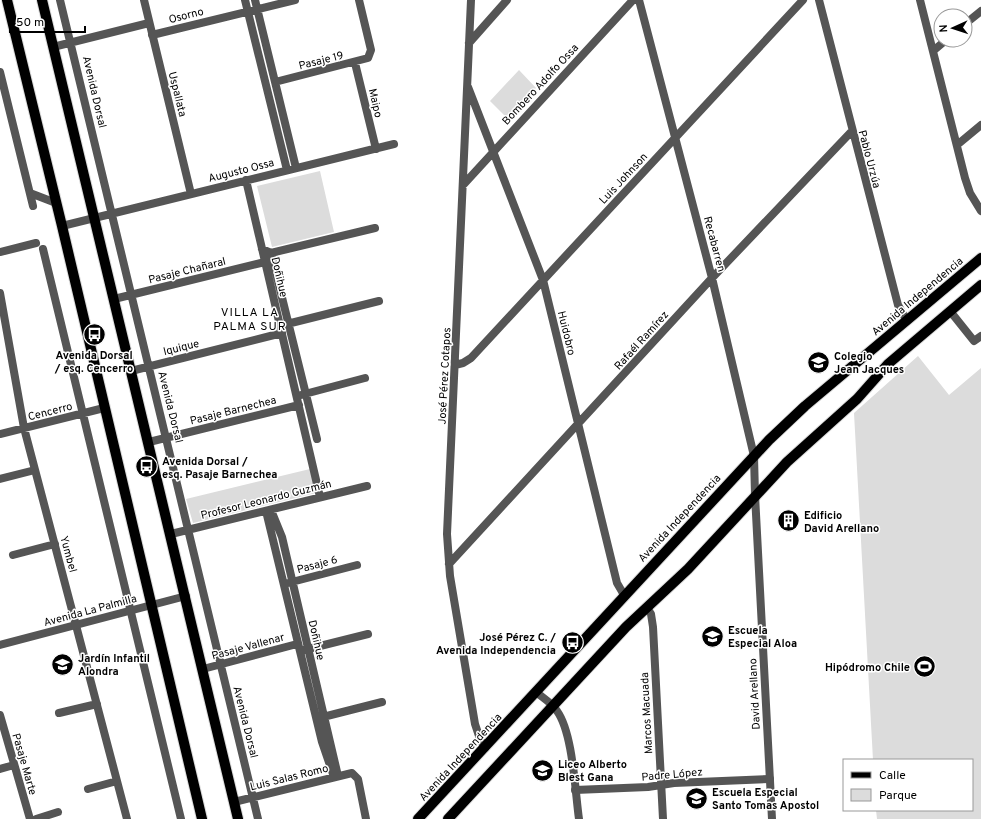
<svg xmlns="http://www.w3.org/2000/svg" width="981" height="819" viewBox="0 0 981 819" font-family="Overpass,sans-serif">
  <rect width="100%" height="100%" fill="#fff"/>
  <path fill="#dcdcdc" d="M519,70L536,88L507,118L490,101Z
    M320,171L334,232L272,247L257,186Z
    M918,356L949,395L981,368V819H877L876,810H972V760H873L854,413Z
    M310,469L316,493L193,523L186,499Z"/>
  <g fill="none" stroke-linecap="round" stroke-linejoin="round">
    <defs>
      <path id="primary" d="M7,0L62,226L202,819
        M42,0L238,819
        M418,819L769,440L805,406L981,258
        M448,819L626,627L688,569L787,462L857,399L888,364L981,285"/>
    </defs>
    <use href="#primary" stroke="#dbdbdb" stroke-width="12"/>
    <path stroke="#555" stroke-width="8" d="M60,0L258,819
      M144,0L191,194
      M245,0L287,170
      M255,0L296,168
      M471,0L447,534L450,576L475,724L480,739L485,748
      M639,0L712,278L754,456
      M819,0L898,305L907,321
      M920,0L965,178L970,193L981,211
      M965,24L981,11
      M152,35L295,0
      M469,43L507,0
      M53,47L149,23
      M933,51L946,40
      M355,63L376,149
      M0,72L33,206
      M275,82L368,58L371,50L359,0
      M468,87L543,280L617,583L624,595
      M957,145L981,125
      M246,180L320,497
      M464,184L633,0
      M30,193L56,203
      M62,226L394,144
      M43,249L181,819
      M262,249L271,253L317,439
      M0,252L36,243
      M271,253L375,228
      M0,293L24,428L127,819
      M114,299L265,262
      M950,311L974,341L981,336
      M283,325L379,301
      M455,365L463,363L471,358L803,0
      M131,371L282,333
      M301,395L365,378
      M0,434L104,408
      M149,442L299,405
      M0,479L35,470
      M271,510L282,537L338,776
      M266,511L322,742L334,777
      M171,534L367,486
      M13,555L55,544
      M449,564L712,278L852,131
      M288,583L357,565
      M647,608L651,614L653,627L663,819
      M304,650L368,634
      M203,669L297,644
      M59,713L97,704
      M0,715L30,819
      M319,718L382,702
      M0,769L14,765
      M88,789L117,781
      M575,790L648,787L674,783L770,779
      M234,802L352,773L358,779L366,819
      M36,819L58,812"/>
    <path stroke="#555" stroke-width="8" d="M754,456L755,495L772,819
      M0,645L186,596
      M536,692C543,698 552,703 557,711C573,733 575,791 579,819"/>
    <use href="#primary" stroke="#000" stroke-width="10"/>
  </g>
  <defs>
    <symbol id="bus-disc" viewBox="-11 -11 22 22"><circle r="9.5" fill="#000" stroke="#fff"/><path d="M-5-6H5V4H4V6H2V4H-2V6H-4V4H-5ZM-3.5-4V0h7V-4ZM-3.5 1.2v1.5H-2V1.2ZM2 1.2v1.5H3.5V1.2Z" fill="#fff"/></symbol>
    <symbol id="school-disc" viewBox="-11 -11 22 22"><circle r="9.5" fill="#000" stroke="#fff"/><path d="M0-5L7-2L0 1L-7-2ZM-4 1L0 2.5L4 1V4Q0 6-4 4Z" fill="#fff"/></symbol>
    <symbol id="building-disc" viewBox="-11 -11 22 22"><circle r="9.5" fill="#000" stroke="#fff"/><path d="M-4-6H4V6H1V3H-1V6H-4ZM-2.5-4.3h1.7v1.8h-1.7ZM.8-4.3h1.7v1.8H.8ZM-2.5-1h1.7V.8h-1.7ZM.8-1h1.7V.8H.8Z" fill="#fff"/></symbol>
    <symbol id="stadium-disc" viewBox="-11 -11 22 22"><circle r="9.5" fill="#000" stroke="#fff"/><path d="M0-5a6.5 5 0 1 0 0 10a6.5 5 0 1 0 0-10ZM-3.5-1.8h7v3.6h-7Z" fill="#fff"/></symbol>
  </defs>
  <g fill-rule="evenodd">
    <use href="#bus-disc" x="82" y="322" width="25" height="25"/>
    <use href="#school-disc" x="806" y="350" width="25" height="25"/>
    <use href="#bus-disc" x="134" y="454" width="25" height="25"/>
    <use href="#building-disc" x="776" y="508" width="25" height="25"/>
    <use href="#school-disc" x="700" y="624" width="25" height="25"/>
    <use href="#bus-disc" x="560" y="630" width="25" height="25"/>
    <use href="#school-disc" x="50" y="652" width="25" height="25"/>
    <use href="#stadium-disc" x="912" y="654" width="25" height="25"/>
    <use href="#school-disc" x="530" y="758" width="25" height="25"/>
    <use href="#school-disc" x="684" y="786" width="25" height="25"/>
  </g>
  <g text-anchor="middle" stroke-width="3" stroke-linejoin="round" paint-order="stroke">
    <g font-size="11" fill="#000" stroke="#fff">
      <text transform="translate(186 15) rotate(-14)" y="4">Osorno</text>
      <text transform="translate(321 60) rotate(-14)" y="4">Pasaje 19</text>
      <text transform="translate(540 84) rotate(-47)" y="4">Bombero Adolfo Ossa</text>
      <text transform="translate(95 92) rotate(77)" y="4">Avenida Dorsal</text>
      <text transform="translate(178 94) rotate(76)" y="4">Uspallata</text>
      <text transform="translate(376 103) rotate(77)" y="4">Maipo</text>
      <text transform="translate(870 159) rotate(75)" y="4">Pablo Urzúa</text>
      <text transform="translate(241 170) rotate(-14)" y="4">Augusto Ossa</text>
      <text transform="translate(623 178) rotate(-47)" y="4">Luis Johnson</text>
      <text transform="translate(715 244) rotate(75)" y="4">Recabarren</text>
      <text transform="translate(187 270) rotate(-14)" y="4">Pasaje Chañaral</text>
      <text transform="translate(280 277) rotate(77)" y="4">Doñihue</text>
      <text transform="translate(917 296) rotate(-40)" y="4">Avenida Independencia</text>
      <text transform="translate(567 333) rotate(76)" y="4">Huidobro</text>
      <text transform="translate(641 340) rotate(-48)" y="4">Rafaél Ramírez</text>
      <text transform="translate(181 347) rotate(-14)" y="4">Iquique</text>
      <text transform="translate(444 376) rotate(-87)" y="4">José Pérez Cotapos</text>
      <text transform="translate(171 407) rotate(76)" y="4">Avenida Dorsal</text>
      <text transform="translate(233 410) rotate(-14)" y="4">Pasaje Barnechea</text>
      <text transform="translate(50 411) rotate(-14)" y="4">Cencerro</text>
      <text transform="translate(266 499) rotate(-14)" y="4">Profesor Leonardo Guzmán</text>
      <text transform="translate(679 518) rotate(-47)" y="4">Avenida Independencia</text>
      <text transform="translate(69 554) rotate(75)" y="4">Yumbel</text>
      <text transform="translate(317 564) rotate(-15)" y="4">Pasaje 6</text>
      <text transform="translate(90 610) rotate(-15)" y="4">Avenida La Palmilla</text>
      <text transform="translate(317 640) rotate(77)" y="4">Doñihue</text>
      <text transform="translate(248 646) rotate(-15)" y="4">Pasaje Vallenar</text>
      <text transform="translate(754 694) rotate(-93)" y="4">David Arellano</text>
      <text transform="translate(646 713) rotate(-93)" y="4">Marcos Macuada</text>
      <text transform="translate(246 722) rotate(76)" y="4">Avenida Dorsal</text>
      <text transform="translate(460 757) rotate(-47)" y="4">Avenida Independencia</text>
      <text transform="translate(25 764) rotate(74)" y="4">Pasaje Marte</text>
      <text transform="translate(672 774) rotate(-5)" y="4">Padre López</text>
      <text transform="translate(289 777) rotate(-14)" y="4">Luis Salas Romo</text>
    </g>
    <g font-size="11" font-weight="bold" fill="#000" stroke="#fff" text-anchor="start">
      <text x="94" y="359" text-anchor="middle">Avenida Dorsal<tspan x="94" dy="13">/ esq. Cencerro</tspan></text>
      <text x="834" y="360">Colegio<tspan x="834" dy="13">Jean Jacques</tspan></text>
      <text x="162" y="465">Avenida Dorsal /<tspan x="162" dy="13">esq. Pasaje Barnechea</tspan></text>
      <text x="804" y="519">Edificio<tspan x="804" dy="13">David Arellano</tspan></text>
      <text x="728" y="634">Escuela<tspan x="728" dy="13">Especial Aloa</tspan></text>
      <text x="556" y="641" text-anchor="end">José Pérez C. /<tspan x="556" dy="13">Avenida Independencia</tspan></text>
      <text x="78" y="662">Jardín Infantil<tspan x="78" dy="13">Alondra</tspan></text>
      <text x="910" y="671" text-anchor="end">Hipódromo Chile</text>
      <text x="558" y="768">Liceo Alberto<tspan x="558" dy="13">Blest Gana</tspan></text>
      <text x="712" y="796">Escuela Especial<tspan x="712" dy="13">Santo Tomas Apostol</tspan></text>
    </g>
    <g font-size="12" letter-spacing="1" fill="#000" stroke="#fff">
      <text x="250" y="316">VILLA LA<tspan x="250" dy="14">PALMA SUR</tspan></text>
    </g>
  </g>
  <rect x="843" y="759" width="130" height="52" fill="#ffffff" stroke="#999999"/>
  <rect x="851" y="772" width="20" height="6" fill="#000000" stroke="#999999"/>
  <text x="879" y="779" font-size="12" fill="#000000">Calle</text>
  <rect x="851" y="789" width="20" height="12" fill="#dcdcdc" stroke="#999999"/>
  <text x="879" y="799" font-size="12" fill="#000000">Parque</text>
  <g transform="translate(953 28) rotate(267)"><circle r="19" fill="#ffffff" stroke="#999999"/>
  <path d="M0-3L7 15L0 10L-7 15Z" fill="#000000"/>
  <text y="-6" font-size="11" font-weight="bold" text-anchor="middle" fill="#000000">N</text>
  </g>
  <path d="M10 26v6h75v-6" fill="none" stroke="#000000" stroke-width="2"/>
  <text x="16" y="26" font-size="12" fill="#000000" stroke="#ffffff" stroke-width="3" paint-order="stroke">50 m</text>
</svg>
